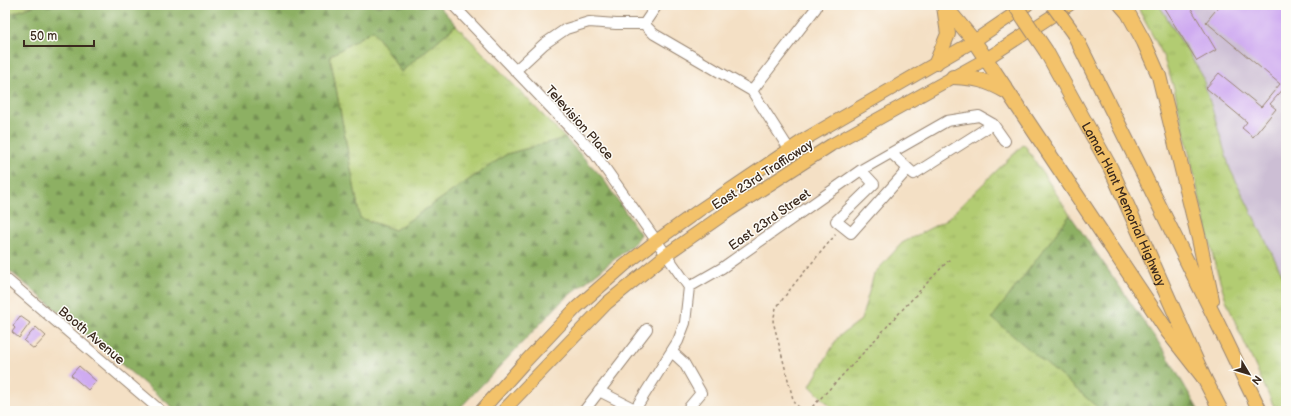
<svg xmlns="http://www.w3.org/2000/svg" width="1291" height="416" viewBox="0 0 1291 416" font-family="'Balsamiq Sans',sans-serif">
  <defs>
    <pattern id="grass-tufts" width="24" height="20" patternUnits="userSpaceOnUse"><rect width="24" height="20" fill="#b2cc72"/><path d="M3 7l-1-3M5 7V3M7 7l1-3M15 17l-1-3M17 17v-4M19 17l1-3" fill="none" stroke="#9aaf62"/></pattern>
    <pattern id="forest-firs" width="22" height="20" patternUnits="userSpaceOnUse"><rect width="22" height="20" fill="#8db064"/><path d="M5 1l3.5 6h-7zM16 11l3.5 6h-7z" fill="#748f52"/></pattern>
  </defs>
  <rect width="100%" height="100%" fill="#fdfcf7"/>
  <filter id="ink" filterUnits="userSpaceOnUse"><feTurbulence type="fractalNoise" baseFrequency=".025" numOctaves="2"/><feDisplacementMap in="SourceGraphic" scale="8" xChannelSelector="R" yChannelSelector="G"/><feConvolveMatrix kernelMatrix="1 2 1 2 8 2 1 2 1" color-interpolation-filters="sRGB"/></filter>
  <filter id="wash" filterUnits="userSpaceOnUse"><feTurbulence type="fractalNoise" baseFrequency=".012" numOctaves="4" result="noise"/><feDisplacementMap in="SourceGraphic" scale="16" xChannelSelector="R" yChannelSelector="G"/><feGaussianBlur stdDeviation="0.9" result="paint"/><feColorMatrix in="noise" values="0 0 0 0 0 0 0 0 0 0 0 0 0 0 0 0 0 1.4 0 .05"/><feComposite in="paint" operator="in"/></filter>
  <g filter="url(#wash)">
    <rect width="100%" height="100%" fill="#f4e0c5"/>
    <path fill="#ccbed4" d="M1159,5H1286V282L1230,169L1202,75Z"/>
    <path fill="url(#grass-tufts)" stroke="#767b48" d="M5,5H35L5,16Z
      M1138,5H1159L1202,75L1230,169L1286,282V411H1276L1239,331L1226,300L1214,261L1174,88L1162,53L1140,12Z
      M456,25L565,138L507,154L395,230L360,218L330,56L373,29L401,72Z
      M1024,144L1070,215L993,318L1102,411H835L810,386L838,337L861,320L874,274L902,243L946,220Z"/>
    <path fill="url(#forest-firs)" stroke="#646d41" d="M36,5H438L456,25L401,72L373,30L330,56L360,218L395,230L507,154L565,138L602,177L640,234L635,243L563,300L457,411H177L5,267V16Z
      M1070,215L1165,352L1199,411H1102L992,318Z"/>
    <g id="blocks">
      <path fill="#cfabf1" d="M1162,5H1189L1216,50L1197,61Z
        M1220,5H1286V86L1270,104L1276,109L1253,137L1242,128L1247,122L1206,88L1219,73L1261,107L1280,84L1206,22Z
        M20,316L30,323L19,338L12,332L15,328L13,326Z
        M36,327L46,336L34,349L24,341Z
        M79,366L96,381L88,390L71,375Z"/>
    </g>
  </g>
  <g filter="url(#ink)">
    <use href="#blocks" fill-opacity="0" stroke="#988572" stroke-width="1"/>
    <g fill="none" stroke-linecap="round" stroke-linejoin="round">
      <defs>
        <path id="minor" d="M453,5L595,154L689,287
          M657,5L644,24L654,34L752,91L789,149
          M515,71L544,44L566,29L589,22L616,24H644
          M752,91L816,8V5
          M891,153L914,174L993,124
          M861,170L874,184L836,221L851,233L908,169
          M5,278L161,411
          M689,287L722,268L861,170L947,121L979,116L993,124L1005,141
          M672,352L684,363L701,393L686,411
          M599,391L635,409
          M584,411L647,329
          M634,411L678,341L685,323L689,287"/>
        <path id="major" d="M481,411L523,364L577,307L625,265L656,241L698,211L805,139L974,41L1027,5
          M503,411L607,303L667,254L730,210L831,145L986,59L1069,5"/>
        <g id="highway">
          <path d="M944,5L974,41L1168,332L1204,378"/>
          <path d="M1121,5L1128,13L1144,42L1159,76L1199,239L1212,300"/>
          <path d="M1074,34L1215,318L1260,411"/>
          <path id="s1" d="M1046,51L1111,169L1204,378L1221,411"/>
          <path d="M936,63L948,34L944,6"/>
          <path d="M953,77C976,78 986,80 1007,92"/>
        </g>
      </defs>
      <use href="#minor" stroke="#988572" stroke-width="12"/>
      <use href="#major" stroke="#988572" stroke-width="14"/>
      <use href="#highway" stroke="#988572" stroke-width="16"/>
      <path stroke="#988572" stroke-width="1.5" stroke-dasharray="3 3" stroke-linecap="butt" d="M804,411L794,403L773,321L776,308L795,283L836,234
        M808,411C857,362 901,309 950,259"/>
      <use href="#minor" stroke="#fff" stroke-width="10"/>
      <use href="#major" stroke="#f3c26a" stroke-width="12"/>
      <use href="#highway" stroke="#f3c26a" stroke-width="14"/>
      <defs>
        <path id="highway-bridge" d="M1015,5L1046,51
          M1053,5L1074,34"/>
      </defs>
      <use href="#highway-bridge" stroke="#988572" stroke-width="16" stroke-linecap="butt"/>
      <use href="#highway-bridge" stroke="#f3c26a" stroke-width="14"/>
    </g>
  </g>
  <g text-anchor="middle" stroke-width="3" stroke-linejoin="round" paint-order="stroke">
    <g font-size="13" fill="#3b2a1e" stroke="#fdfcf7">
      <text transform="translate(580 122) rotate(48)" y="5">Television Place</text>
      <text transform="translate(762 174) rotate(-33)" y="5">East 23rd Trafficway</text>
      <text dy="5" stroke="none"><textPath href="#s1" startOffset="172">Lamar Hunt Memorial Highway</textPath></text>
      <text transform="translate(769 219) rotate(-35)" y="5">East 23rd Street</text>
      <text transform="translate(92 335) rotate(40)" y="5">Booth Avenue</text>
    </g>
  </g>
  <rect width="1291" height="416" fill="none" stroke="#fdfcf7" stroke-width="20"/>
  <g transform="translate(1249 374) rotate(128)" stroke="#fdfcf7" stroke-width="3" paint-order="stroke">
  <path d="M0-3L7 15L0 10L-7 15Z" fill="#3b2a1e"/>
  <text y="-6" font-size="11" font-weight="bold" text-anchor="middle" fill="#3b2a1e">N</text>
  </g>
  <path d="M24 40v6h70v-6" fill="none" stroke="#3b2a1e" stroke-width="2"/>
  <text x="30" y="40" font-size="12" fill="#3b2a1e" stroke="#fdfcf7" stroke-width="3" paint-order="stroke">50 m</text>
</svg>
